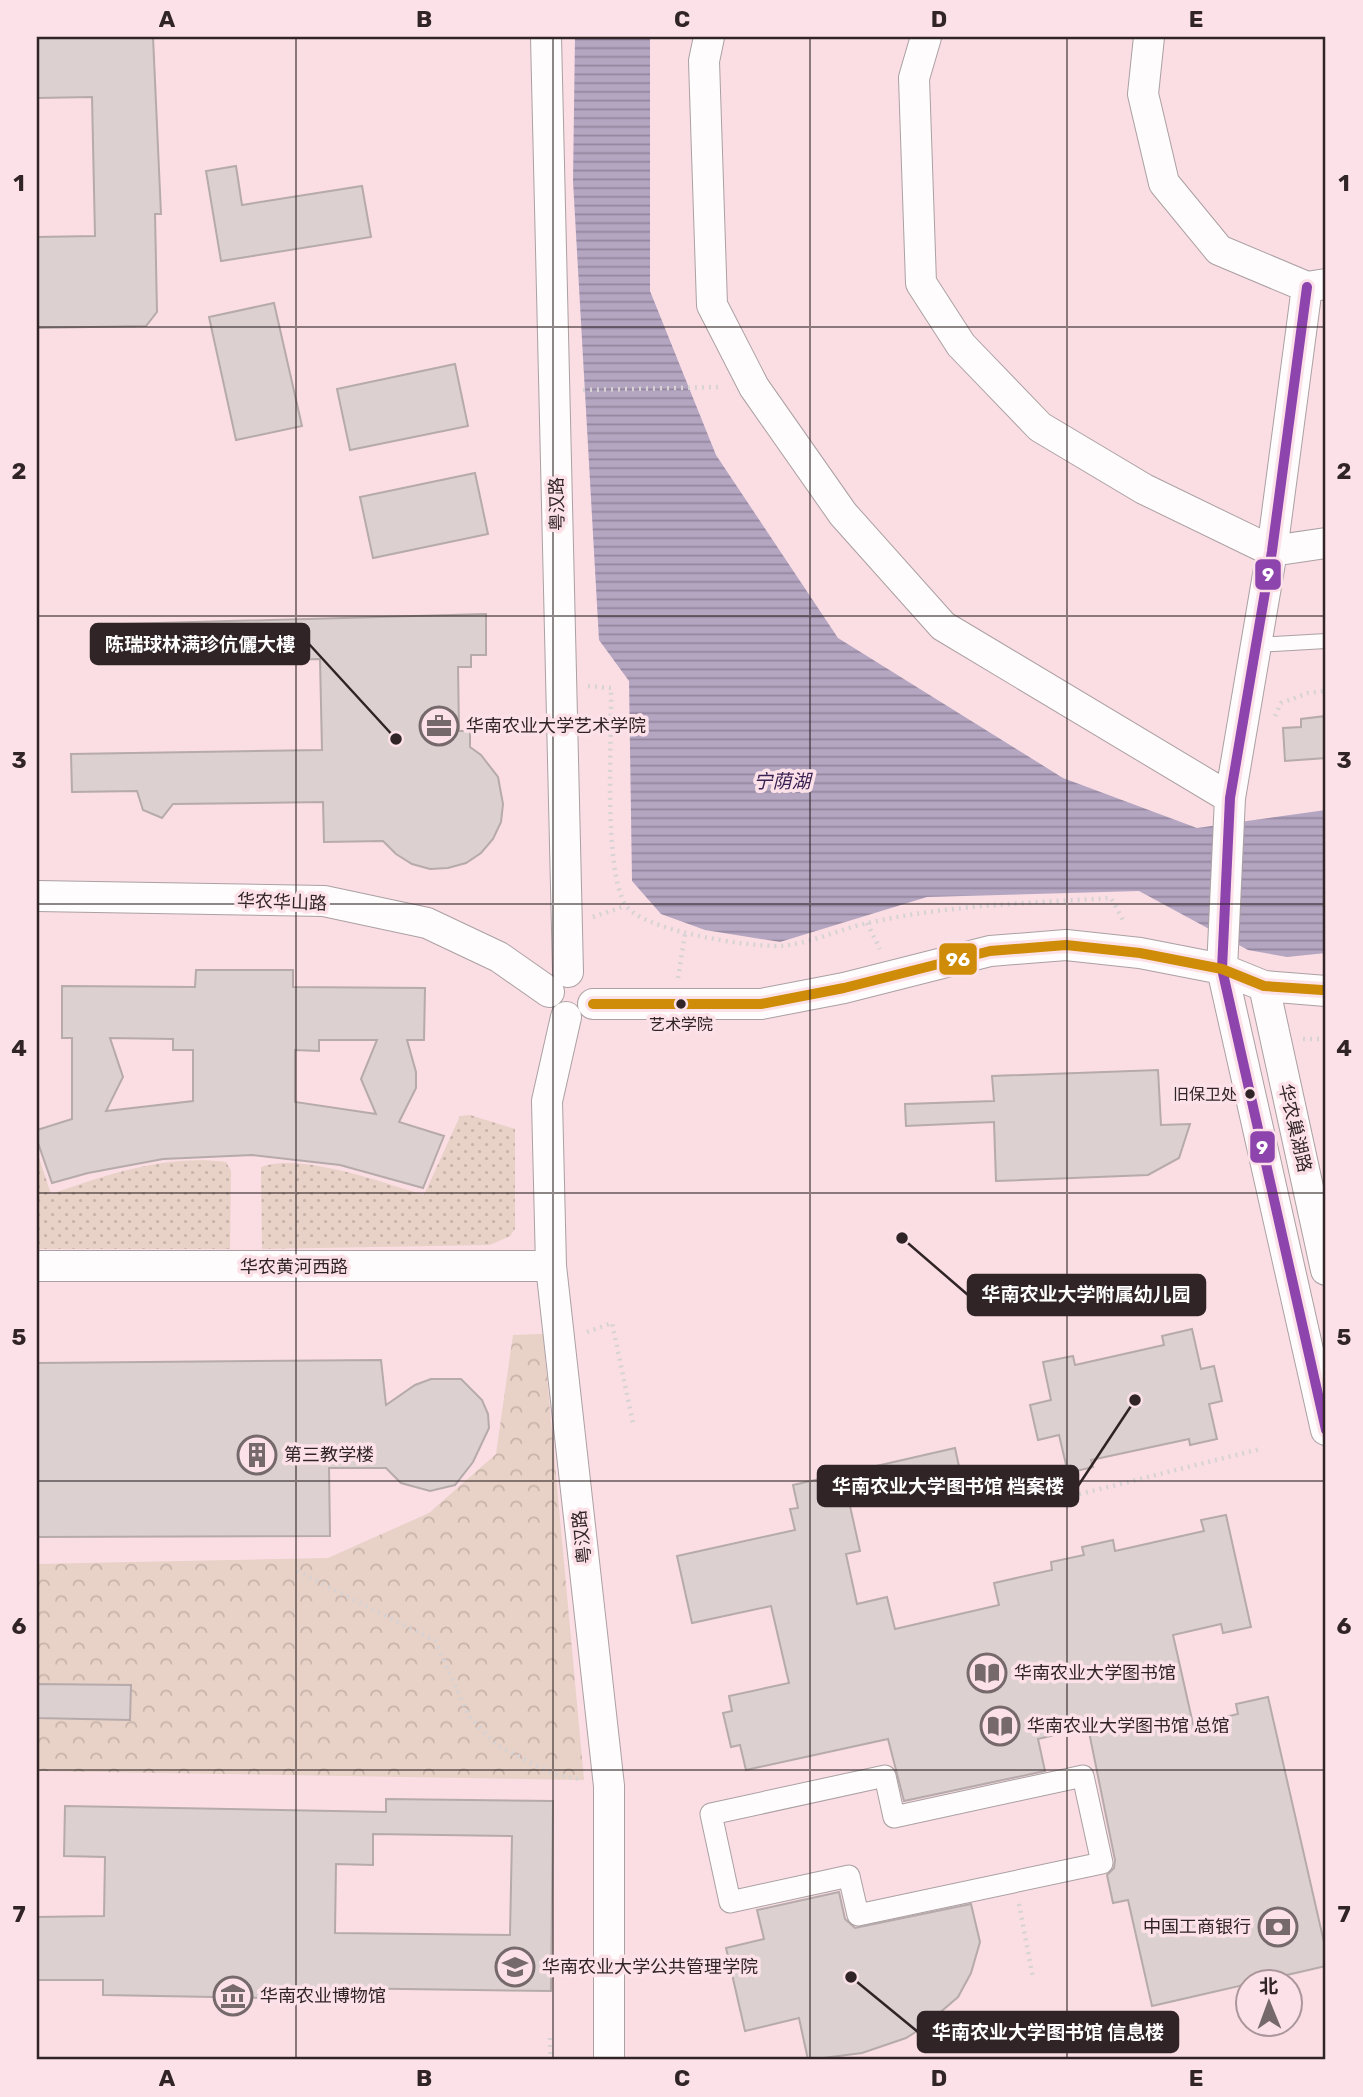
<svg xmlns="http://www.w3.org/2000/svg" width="1363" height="2097" viewBox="0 0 1363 2097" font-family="Rubik,'Noto Sans SC',sans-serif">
  <defs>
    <pattern id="grass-dots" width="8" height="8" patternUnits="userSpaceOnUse" patternTransform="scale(1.75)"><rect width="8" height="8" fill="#e8d1c6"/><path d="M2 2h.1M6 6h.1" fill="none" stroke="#c7b3aa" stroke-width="1.8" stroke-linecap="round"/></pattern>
    <pattern id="forest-crowns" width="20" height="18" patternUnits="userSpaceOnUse" patternTransform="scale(1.75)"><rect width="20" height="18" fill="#e8d1c6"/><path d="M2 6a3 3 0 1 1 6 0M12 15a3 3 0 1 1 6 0" fill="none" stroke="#c7b3aa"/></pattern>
    <pattern id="water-rules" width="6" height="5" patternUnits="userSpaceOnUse" patternTransform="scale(1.75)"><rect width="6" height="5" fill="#b4a5c1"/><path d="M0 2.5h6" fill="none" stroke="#93869d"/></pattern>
  </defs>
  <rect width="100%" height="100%" fill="#f6e8ec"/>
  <path fill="#fadee4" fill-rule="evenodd" d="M37,37H1326V2060H37ZM1248,1982H1290V2024H1248Z"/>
  <path fill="url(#grass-dots)" d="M470,1115L515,1129V1229L510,1236L490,1245L262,1249L261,1167C300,1152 384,1183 424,1195L460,1116Z
    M37,1152L51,1194C106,1175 166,1154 226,1162L231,1171L230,1249H37Z"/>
  <path fill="url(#forest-crowns)" d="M543,1334L584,1780L37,1771V1564L328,1558L429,1513L496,1454L513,1335Z"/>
  <path fill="url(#water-rules)" d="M575,37H650V291L716,455L838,638L1063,778L1197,828L1326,810V953L1287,957L1248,950L1139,891L927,897L780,942L705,930L661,914L632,881L629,681L599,640L573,181Z"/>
  <path fill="#dcd0d0" stroke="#b6aaab" stroke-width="2" fill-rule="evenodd" d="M37,37H153L161,214H155L157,312L146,326L37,328V237L95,236L92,97L37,98Z
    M236,166L242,205L362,186L371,237L221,261L206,171Z
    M274,303L302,426L236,440L209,317Z
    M455,364L468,426L350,450L337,389Z
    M475,473L488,534L373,558L360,497Z
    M486,614V655H471V667H458L459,731H470V747L481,755L498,777L503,804L501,822L493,839L481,853L466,863L448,868L430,869L412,864L396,854L383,841L324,842L323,802L173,804L162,818L143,810L137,791L72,792L71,754L322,750L320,659L125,664L124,624Z
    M1326,716V758L1285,761L1283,728L1301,727V719Z
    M196,970H293V987L425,988L424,1040H407L416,1072V1088L399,1122L444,1136L423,1188L340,1165L252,1155L163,1159L88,1173L52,1183L37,1140V1130L72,1119V1038H62V986L195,987ZM110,1038L173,1039V1050H193V1101L106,1111L123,1077ZM319,1040H377L361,1079L376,1114L295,1102V1050L319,1051Z
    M1158,1070L1161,1125L1190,1124L1179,1158L1148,1175L996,1181L994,1122L906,1126L905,1104L994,1101L992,1076Z
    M1192,1329L1201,1369L1214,1366L1222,1401L1209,1404L1217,1439L1190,1445L1189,1439L1091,1460L1093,1467L1068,1473L1059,1435L1038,1440L1030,1405L1051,1400L1043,1362L1073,1356L1075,1365L1164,1345L1162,1336Z
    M381,1360L386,1405L415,1385L431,1379H461L482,1400L488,1414L489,1428L473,1462L455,1485L430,1491L401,1483L386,1468H329L330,1536L37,1537V1363Z
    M955,1448L962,1480L850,1506L860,1551L846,1554L857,1604L887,1597L895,1629L999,1605L994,1583L1052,1570L1051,1562L1084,1555L1082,1547L1113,1540L1115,1551L1204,1531L1201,1520L1226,1515L1251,1627L1223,1633L1221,1624L1173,1635L1193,1724L1238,1714L1236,1704L1268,1697L1326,1951V1966L1152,2006L1128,1900L1113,1903L1107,1875L1114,1868L1115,1860L1088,1727L1038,1739L1045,1771L904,1801L888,1739L746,1770L740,1745L731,1747L723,1713L732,1711L729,1696L789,1683L771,1606L692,1623L677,1556L795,1530L790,1509L798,1508L793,1485Z
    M37,1684L131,1685L130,1720L37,1718Z
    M386,1799L553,1801L551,1991L334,1988L333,1999L103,1995V1980H37V1917L104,1916L105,1857L64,1856L65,1806L386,1812ZM373,1834L512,1836L510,1935L335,1933L336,1864L373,1865Z
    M839,1892L845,1919L855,1928L971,1904L980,1942L971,1973L958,1997L922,2028L906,2038L862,2053L808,2060L799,2018L745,2031L726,1948L764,1939L757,1910Z"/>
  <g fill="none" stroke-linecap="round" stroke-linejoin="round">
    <defs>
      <path id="service" d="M1256,645L1326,641"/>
      <path id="pedestrian" d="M885,1776L894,1817L1083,1776L1102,1863L858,1915L849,1876L730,1902L711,1814Z"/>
      <path id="minor" d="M546,37L568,972
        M709,37L704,61L712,305L754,387L843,514L943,626L1230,798
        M926,37L914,78L921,283L961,345L1040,427L1144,489L1272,551L1326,543
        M1149,37L1143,94L1164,183L1219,250L1307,287L1326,284
        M1307,287L1272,551L1230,798L1222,969L1326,1430
        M37,896L324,901L427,923L499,957L549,992
        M1264,986L1326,1270
        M593,1004H761L844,988L990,951L1066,945L1140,953L1222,969L1264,986L1326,991
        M566,1017L547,1101L551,1266L609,1786V2060
        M37,1266H551"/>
    </defs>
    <use href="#service" stroke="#aba0a3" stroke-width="16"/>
    <use href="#pedestrian" stroke="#aba0a3" stroke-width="23"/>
    <use href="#minor" stroke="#aba0a3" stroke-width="32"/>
    <path stroke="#d7d3d4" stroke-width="4.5" stroke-dasharray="2 5" stroke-linecap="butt" d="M583,390L721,387
      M588,686L611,688C612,737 603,866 625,904C640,931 750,947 780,946C810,944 839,929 868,923C946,905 1030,903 1111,898L1125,924
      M1275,716L1281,703L1308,693L1326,691
      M593,917L625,906
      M867,923L880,949
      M678,978L685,934
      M1303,1039H1326
      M587,1332L612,1323L633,1423
      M1052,1501L1260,1449
      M297,1571L435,1641L469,1716L496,1745L554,1774L579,1779
      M1019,1904L1033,1978
      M550,2038L551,2060"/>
    <use href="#service" stroke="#fefcfc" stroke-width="14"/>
    <use href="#pedestrian" stroke="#fefcfc" stroke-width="21"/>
    <use href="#minor" stroke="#fefcfc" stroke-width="30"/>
    <defs>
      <path id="bus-1" d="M1307,287L1272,551L1230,798L1222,969L1326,1430"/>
      <path id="bus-2" d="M593,1004H761L844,988L990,951L1066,945L1140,953L1222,969L1264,986L1322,990"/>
    </defs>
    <use href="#bus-1" stroke="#fce2e8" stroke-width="16"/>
    <use href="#bus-2" stroke="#fce2e8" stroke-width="16"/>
    <use href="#bus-1" stroke="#8e44ad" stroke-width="10"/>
    <use href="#bus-2" stroke="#cf8c08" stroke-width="10"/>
  </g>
  <path fill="none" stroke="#302427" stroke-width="2" stroke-opacity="0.55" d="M296,37V2060M553,37V2060M810,37V2060M1067,37V2060M37,327H1326M37,616H1326M37,904H1326M37,1193H1326M37,1481H1326M37,1770H1326"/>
  <defs>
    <symbol id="office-ring" viewBox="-11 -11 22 22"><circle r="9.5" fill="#fce2e8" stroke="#75696c" stroke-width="1.5"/><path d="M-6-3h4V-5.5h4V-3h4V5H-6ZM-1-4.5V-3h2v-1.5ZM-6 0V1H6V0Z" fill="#75696c"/></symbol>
    <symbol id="building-ring" viewBox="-11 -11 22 22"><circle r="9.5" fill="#fce2e8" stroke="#75696c" stroke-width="1.5"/><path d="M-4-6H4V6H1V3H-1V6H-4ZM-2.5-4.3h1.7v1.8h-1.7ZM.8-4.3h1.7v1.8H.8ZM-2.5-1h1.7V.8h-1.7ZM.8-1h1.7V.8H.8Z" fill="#75696c"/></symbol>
    <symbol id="library-ring" viewBox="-11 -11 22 22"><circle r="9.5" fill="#fce2e8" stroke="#75696c" stroke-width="1.5"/><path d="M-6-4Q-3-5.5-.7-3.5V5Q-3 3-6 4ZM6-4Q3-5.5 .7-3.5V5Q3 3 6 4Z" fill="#75696c"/></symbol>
    <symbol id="bank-ring" viewBox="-11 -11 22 22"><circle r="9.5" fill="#fce2e8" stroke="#75696c" stroke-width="1.5"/><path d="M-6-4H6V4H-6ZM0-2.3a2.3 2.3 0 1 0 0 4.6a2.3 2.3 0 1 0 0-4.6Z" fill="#75696c"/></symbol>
    <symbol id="university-ring" viewBox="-11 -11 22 22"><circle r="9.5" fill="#fce2e8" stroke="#75696c" stroke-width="1.5"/><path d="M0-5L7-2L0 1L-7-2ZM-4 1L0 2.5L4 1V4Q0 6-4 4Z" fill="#75696c"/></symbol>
    <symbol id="museum-ring" viewBox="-11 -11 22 22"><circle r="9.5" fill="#fce2e8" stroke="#75696c" stroke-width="1.5"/><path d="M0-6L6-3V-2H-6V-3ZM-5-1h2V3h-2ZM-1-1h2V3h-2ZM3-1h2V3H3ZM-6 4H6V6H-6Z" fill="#75696c"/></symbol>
  </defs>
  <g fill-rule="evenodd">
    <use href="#office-ring" x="417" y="704" width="44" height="44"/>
    <use href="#building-ring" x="235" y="1433" width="44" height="44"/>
    <use href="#library-ring" x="965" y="1651" width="44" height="44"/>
    <use href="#library-ring" x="978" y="1704" width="44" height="44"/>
    <use href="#bank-ring" x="1256" y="1905" width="44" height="44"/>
    <use href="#university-ring" x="493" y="1945" width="44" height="44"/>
    <use href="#museum-ring" x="211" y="1974" width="44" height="44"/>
  </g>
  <g fill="#302427" stroke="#fce2e8" stroke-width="2.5">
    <circle cx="681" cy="1004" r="6"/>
    <circle cx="1250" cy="1094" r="6"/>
  </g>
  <g text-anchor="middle" stroke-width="7" stroke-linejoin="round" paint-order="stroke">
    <g font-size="16" fill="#302427" stroke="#fce2e8">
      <text x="681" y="1030">艺术学院</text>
      <text x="1237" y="1100" text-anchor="end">旧保卫处</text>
    </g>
    <g font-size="18" fill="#302427" stroke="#fce2e8">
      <text transform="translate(557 504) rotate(-91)" y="6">粤汉路</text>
      <text transform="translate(282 902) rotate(2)" y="6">华农华山路</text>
      <text transform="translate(1295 1128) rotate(77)" y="6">华农巢湖路</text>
      <text x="294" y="1273">华农黄河西路</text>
      <text transform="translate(582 1537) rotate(-96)" y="6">粤汉路</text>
    </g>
    <g font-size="18" fill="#302427" stroke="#fce2e8" text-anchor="start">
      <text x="466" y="732">华南农业大学艺术学院</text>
      <text x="284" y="1461">第三教学楼</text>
      <text x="1014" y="1679">华南农业大学图书馆</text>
      <text x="1027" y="1732">华南农业大学图书馆 总馆</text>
      <text x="1251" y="1933" text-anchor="end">中国工商银行</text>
      <text x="542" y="1973">华南农业大学公共管理学院</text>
      <text x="260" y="2002">华南农业博物馆</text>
    </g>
    <g font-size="19" font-style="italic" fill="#382153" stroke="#fce2e8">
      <text x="782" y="788">宁荫湖</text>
    </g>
  </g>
  <path fill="none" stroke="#302427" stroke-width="2.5" d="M396 739L309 644M902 1238L968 1295M1135 1400L1078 1486M851 1977L918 2032"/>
  <g fill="#302427" stroke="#fce2e8" stroke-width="2.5">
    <circle cx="396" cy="739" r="7"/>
    <circle cx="902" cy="1238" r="7"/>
    <circle cx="1135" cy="1400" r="7"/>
    <circle cx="851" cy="1977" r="7"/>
  </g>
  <g fill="#302427" stroke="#302427" stroke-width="2.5">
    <rect x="91" y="624" width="218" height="40" rx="7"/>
    <rect x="968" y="1275" width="237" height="40" rx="7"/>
    <rect x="818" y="1466" width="260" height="40" rx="7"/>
    <rect x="918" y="2012" width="260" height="40" rx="7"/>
  </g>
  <g font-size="19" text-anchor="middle" font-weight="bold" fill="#fff">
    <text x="200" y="651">陈瑞球林满珍伉儷大樓</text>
    <text x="1086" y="1301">华南农业大学附属幼儿园</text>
    <text x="948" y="1493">华南农业大学图书馆 档案楼</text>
    <text x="1048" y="2039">华南农业大学图书馆 信息楼</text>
  </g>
  <g stroke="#fce2e8" stroke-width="2.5">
    <rect x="1254" y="558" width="28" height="33" rx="7" fill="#8e44ad"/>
    <rect x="938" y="942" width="40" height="34" rx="7" fill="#cf8c08"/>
    <rect x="1249" y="1130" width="27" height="34" rx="7" fill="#8e44ad"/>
  </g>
  <g font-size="19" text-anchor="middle" font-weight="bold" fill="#fff">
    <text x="1268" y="581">9</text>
    <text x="958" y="966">96</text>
    <text x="1262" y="1154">9</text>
  </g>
  <rect width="1363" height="2097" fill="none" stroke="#fce2e8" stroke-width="77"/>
  <g transform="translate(1269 2003) rotate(359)"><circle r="33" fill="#fce2e8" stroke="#aa969b" stroke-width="2"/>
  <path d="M0-5L12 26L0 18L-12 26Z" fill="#75696c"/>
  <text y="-10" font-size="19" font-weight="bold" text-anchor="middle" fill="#302427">北</text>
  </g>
  <rect x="38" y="38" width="1286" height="2020" fill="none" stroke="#302427" stroke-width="2.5"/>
  <g font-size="23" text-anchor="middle" font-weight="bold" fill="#302427">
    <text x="167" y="27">A</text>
    <text x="424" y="27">B</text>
    <text x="682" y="27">C</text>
    <text x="939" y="27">D</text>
    <text x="1196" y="27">E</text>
    <text x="19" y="191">1</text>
    <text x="1344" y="191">1</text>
    <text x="19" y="479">2</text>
    <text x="1344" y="479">2</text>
    <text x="19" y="768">3</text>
    <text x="1344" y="768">3</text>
    <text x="19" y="1056">4</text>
    <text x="1344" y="1056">4</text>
    <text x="19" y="1345">5</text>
    <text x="1344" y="1345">5</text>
    <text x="19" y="1634">6</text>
    <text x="1344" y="1634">6</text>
    <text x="19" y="1922">7</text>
    <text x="1344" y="1922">7</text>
    <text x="167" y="2086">A</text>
    <text x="424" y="2086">B</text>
    <text x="682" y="2086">C</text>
    <text x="939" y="2086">D</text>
    <text x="1196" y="2086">E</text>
  </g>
</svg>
